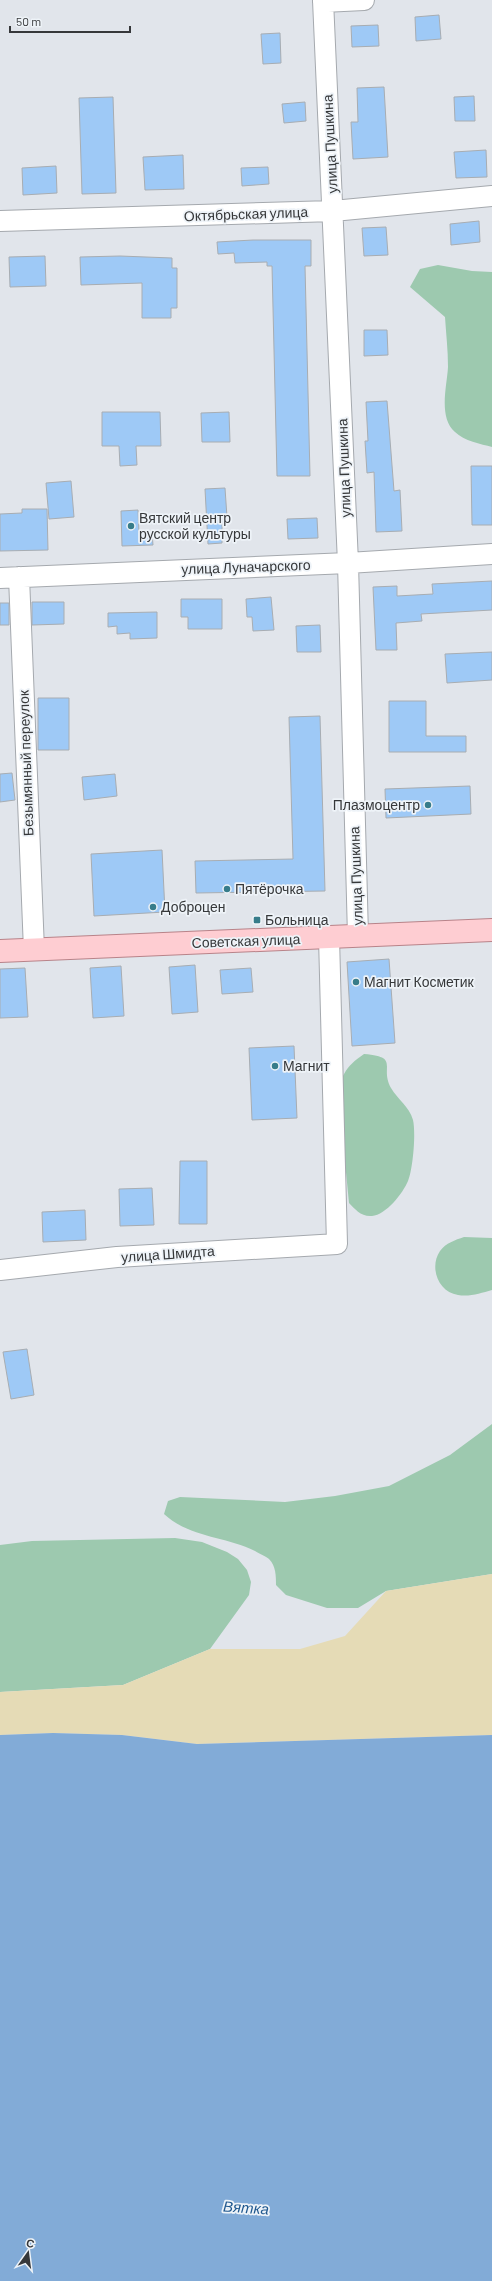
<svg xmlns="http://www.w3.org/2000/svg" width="492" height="2281" viewBox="0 0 492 2281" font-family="Barlow,sans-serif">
  <rect width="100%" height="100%" fill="#e1e5eb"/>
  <path fill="#9dc9af" d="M438,265L472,271L492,272V447C481,444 464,441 455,432C438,417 447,386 448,367C448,350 446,333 445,317L410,287L420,269Z
    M364,1054C401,1057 379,1067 391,1088C398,1100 409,1106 413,1120C416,1133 413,1169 408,1181C403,1193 386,1215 372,1216C361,1217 355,1209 349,1203L339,1101C339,1077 345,1067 364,1054Z
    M464,1237L492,1238V1290C481,1293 470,1297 458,1295C438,1292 429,1267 440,1251C446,1243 455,1240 464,1237Z
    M492,1424V1574L386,1591L358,1608H327L286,1595L276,1585C276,1576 276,1566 269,1559C266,1556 259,1554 255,1551C225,1536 190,1538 164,1514L168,1501L180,1497L285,1502L335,1496L389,1486L450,1455Z
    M175,1538L202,1542L227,1552L238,1559L247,1570L251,1582L249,1595L210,1649L123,1685L0,1692V1545L32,1541Z"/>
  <path fill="#e5dbb6" d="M492,1574V1735L197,1744L122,1735L53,1733L0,1735V1692L123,1685L210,1649H300L345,1636L386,1591Z"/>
  <path fill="#82abd7" d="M53,1733L122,1735L197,1744L492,1735V2281H0V1735Z"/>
  <path fill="#9ec9f6" stroke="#a8adb2" d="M439,15L441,39L416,41L415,17Z
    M378,25L379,46L352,47L351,26Z
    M280,33L281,63L263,64L261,34Z
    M384,87L388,157L353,159L351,122H358L357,88Z
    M474,96L475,121H455L454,97Z
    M113,97L116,193L82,194L79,98Z
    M305,102L306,121L284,123L282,104Z
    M486,150L487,177L456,178L454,152Z
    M183,155L184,189L145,190L143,157Z
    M56,166L57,193L23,195L22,168Z
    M268,167L269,184L242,186L241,168Z
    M479,221L480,242L451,245L450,224Z
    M386,227L388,255L364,256L362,228Z
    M253,240H311V266H305L310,476H277L272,266H267V262L235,263L234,253L218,254L217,242Z
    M45,256L46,286L10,287L9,257Z
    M120,256L172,258V268H177V308H171V318H142V283L81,285L80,257Z
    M364,330H387L388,355L364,356Z
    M387,401L394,491L400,490L402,531L376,532L374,472L367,473L365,441H368L366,402Z
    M102,412H160L161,446H136L137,465L120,466L119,446H102Z
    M229,412L230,442H202L201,413Z
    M471,466H492V525H472Z
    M71,481L74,517L49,519L46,483Z
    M225,488L227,517L222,518V543L208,544L205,489Z
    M22,509H47L48,550L0,551V514L22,513Z
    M138,510L139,533H152L153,545L122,546L121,511Z
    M317,518L318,538L288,539L287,519Z
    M492,581V610L421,614L422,621L396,623L397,650H376L373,587L397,586V596L433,594L432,584Z
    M271,597L274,630L253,631L252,617H247L246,599Z
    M181,599H222V629H188V617H181Z
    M32,602H64V624L32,625Z
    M0,603H9V625H0Z
    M157,612V638L130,639V633L117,634V626L108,627V613Z
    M320,625L321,652H297L296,626Z
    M492,652V680L447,683L445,654Z
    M38,698H69V750H38Z
    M389,701H426V736H466V752H389Z
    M320,716L325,891L196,893L195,861L293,859L289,717Z
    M12,773L15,800L0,802V774Z
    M115,774L117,796L84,800L82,777Z
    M470,786L471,814L386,818L385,789Z
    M162,850L165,912L94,916L91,854Z
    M389,959L395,1043L352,1046L347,962Z
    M195,965L198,1012L172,1014L169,967Z
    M121,966L124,1016L93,1018L90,968Z
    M25,968L28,1017L0,1018V969Z
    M251,968L253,992L222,994L220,970Z
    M294,1046L297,1118L252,1120L249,1048Z
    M180,1161H207V1224H179Z
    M152,1188L154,1225L120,1226L119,1189Z
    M85,1210L86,1240L43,1242L42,1212Z
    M27,1349L34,1395L11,1399L3,1352Z"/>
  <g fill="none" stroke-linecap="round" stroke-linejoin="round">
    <defs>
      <path id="minor" d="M323,0L348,563L358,936
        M323,2L364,0
        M0,221L333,211L492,196
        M19,577L34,950
        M0,578L348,563L492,554
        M0,1270L117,1257L337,1244L329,937"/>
      <path id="major" d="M0,951L492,930"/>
    </defs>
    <use href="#minor" stroke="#a5a9ae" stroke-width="22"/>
    <use href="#major" stroke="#b88389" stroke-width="24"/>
    <use href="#minor" stroke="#fff" stroke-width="20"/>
    <use href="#major" stroke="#fecdd2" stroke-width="22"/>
  </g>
  <g fill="#377c8a" stroke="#eef3f8" stroke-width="1.5">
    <circle cx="131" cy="526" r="4"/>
    <circle cx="428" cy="805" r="4"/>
    <circle cx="227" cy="889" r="4"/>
    <circle cx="153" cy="907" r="4"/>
    <rect x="253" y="916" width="8" height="8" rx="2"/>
    <circle cx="356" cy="982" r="4"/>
    <circle cx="275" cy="1066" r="4"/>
  </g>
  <g text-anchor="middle" stroke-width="3.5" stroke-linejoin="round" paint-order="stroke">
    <g font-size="14" fill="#36383a" stroke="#eef3f8">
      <text transform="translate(330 144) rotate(-93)" y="5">улица Пушкина</text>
      <text transform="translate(246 214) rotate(-2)" y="5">Октябрьская улица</text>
      <text transform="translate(344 468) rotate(-92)" y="5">улица Пушкина</text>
      <text transform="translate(246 567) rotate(-2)" y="5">улица Луначарского</text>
      <text transform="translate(26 763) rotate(-92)" y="5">Безымянный переулок</text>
      <text transform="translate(356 876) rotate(-92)" y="5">улица Пушкина</text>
      <text transform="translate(246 941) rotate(-2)" y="5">Советская улица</text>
      <text transform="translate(168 1254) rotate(-4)" y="5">улица Шмидта</text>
    </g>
    <g font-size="14" fill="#36383a" stroke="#eef3f8" text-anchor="start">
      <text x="139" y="523">Вятский центр<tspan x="139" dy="16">русской культуры</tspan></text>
      <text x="420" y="810" text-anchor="end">Плазмоцентр</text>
      <text x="235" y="894">Пятёрочка</text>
      <text x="161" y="912">Доброцен</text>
      <text x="265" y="925">Больница</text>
      <text x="364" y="987">Магнит Косметик</text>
      <text x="283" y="1071">Магнит</text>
    </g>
    <g font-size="15" font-style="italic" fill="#1e578e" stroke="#eef3f8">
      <text transform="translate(246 2208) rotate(4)" y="5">Вятка</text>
    </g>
  </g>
  <g transform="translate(28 2253) rotate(14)" stroke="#eef3f8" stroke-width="3" paint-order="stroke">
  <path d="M0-3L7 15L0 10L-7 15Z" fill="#36383a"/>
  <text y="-6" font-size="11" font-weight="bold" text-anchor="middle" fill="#36383a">С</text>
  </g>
  <path d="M10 26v6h120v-6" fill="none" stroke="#36383a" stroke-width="2"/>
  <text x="16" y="26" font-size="12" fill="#36383a" stroke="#eef3f8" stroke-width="3" paint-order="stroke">50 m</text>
</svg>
